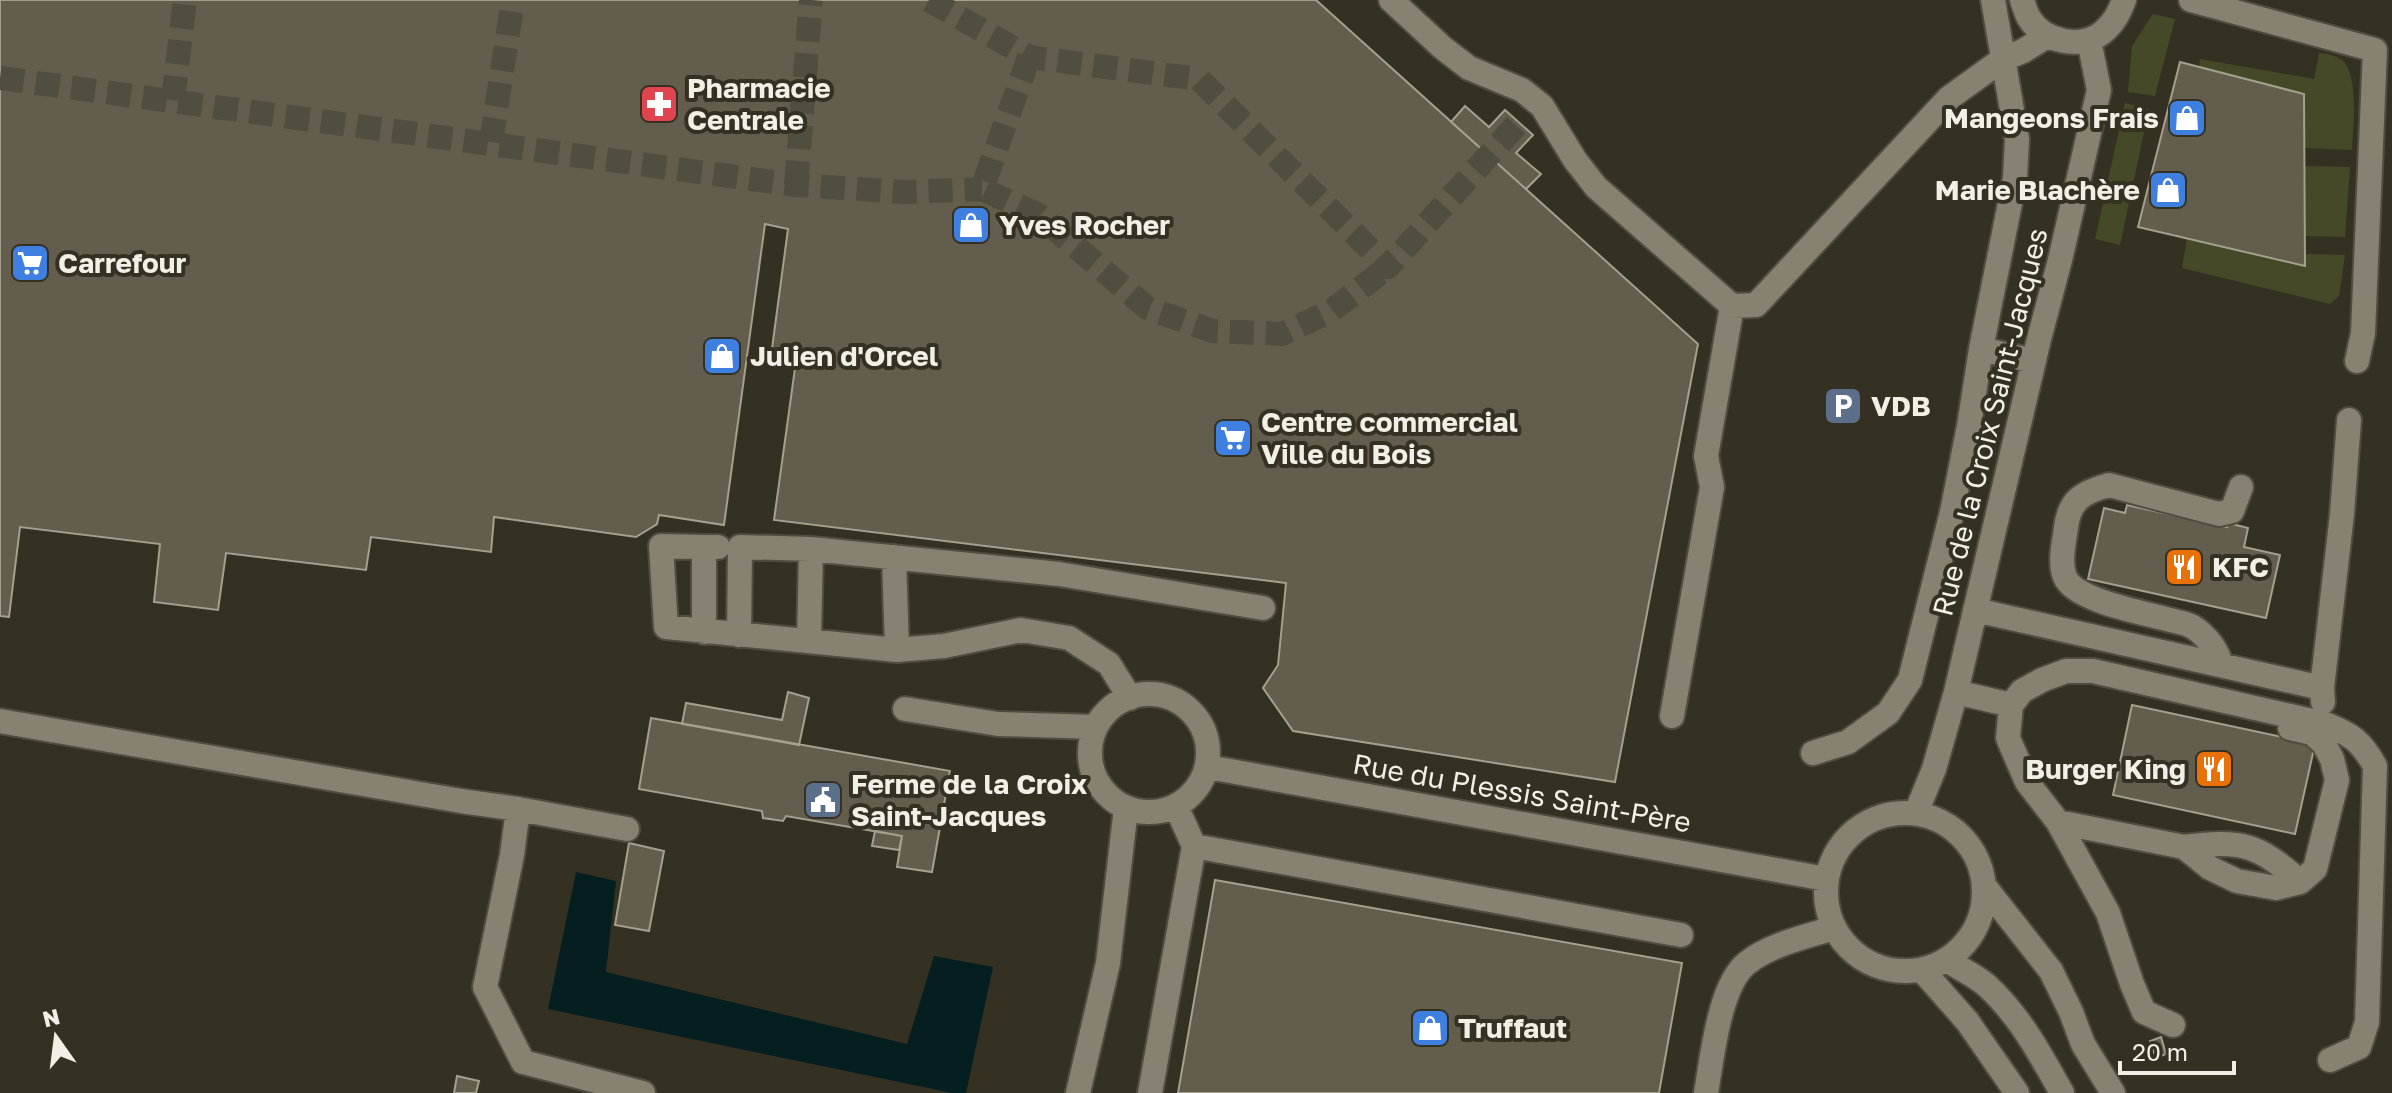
<svg xmlns="http://www.w3.org/2000/svg" width="2392" height="1093" viewBox="0 0 2392 1093" font-family="'Golos Text',sans-serif">
  <rect width="100%" height="100%" fill="#353122"/>
  <path fill="#454928" d="M2153,14L2175,19L2155,96L2128,92L2132,46Z
    M2319,53C2327,54 2336,55 2343,61C2359,76 2353,129 2352,150L2304,148V94L2199,67L2200,59L2314,79Z
    M2125,103L2149,109L2120,245L2095,239Z
    M2304,166L2350,167L2345,237L2305,236Z
    M2187,238L2304,254L2345,255L2339,296L2330,304L2182,268Z"/>
  <path fill="#051f21" d="M576,872L616,881L606,972L907,1044L934,956L993,967L966,1093H952L548,1009Z"/>
  <path fill="#625d4d" stroke="#a4a08e" stroke-width="2" d="M0,0H1316L1698,344L1615,782L1293,731L1263,688L1278,665L1286,583L774,520L796,361L771,356L788,229L765,224L724,525L659,515L657,524L636,537L494,517L491,552L371,537L366,570L226,553L218,610L154,602L160,544L20,527L9,617L0,616Z
    M2180,62L2304,94L2305,266L2138,227Z
    M1465,106L1489,127L1505,110L1533,135L1516,153L1541,174L1526,189L1451,122Z
    M2127,505L2227,527L2228,523L2248,528L2244,547L2280,555L2266,618L2088,579L2104,508L2125,513Z
    M788,692L809,698L799,745L682,724L686,703L782,720Z
    M2132,705L2315,744L2295,834L2113,795Z
    M651,718L950,771L932,872L897,867L902,836L786,816L783,821L763,818L762,811L639,789Z
    M875,831L902,836L899,850L872,846Z
    M629,843L664,851L649,931L615,925Z
    M1215,880L1682,963L1659,1093H1178Z
    M2161,1037L2166,1054L2156,1058L2150,1041Z
    M457,1076L479,1081L476,1093H454Z"/>
  <g fill="none" stroke-linecap="round" stroke-linejoin="round">
    <path stroke="#514e3f" stroke-width="24" stroke-dasharray="24 12" stroke-linecap="butt" d="M929,0L1029,57L1199,79L1388,267L1519,122
      M1029,57L982,189L1039,215L1147,308L1213,331L1282,334L1331,311L1388,267
      M0,78L796,185L906,192L982,189
      M173,100L185,0
      M491,142L513,0
      M796,185L811,0"/>
    <defs>
      <path id="minor" d="M1391,0L1443,48L1469,68L1522,90L1542,106L1575,160L1596,187L1732,306L1756,305L1949,98L2003,59L2023,51L2047,36
        M2022,0C2024,6 2026,13 2029,18C2043,42 2082,50 2103,32C2114,23 2119,13 2124,0
        M2191,0L2375,50L2363,333L2357,361
        M1981,349L2034,361
        M704,547L661,546L666,627L897,650L944,646L1021,630L1069,638L1109,664L1130,698
        M894,557L897,650
        M1975,610L2322,688
        M704,632V547H718
        M739,635L740,547L811,549L1059,574L1263,608
        M809,641L811,549
        M2221,665C2218,651 2207,636 2193,627C2187,623 2177,622 2170,620C2146,613 2075,601 2065,577C2059,562 2064,543 2066,528C2069,500 2083,492 2109,485L2219,514L2232,511L2241,487
        M1956,692L2011,705
        M1090 753a59 59 0 1 1 118 0a59 59 0 1 1-118 0Z
        M2323,702L2322,688L2342,514L2349,420
        M905,709L998,724L1096,727
        M1672,716L1712,487L1706,456L1732,306
        M0,721L461,801L518,809L512,855L485,987L523,1062L643,1093
        M1813,753L1848,742L1888,713L1910,680L1952,512L1969,426L1981,349L2015,178L2017,139L1993,0
        M1208,767L1826,879
        M1176,806L1194,846L1681,935
        M518,809L627,829
        M1826 892a79 79 0 1 1 158 0a79 79 0 1 1-158 0Z
        M1916,813L1934,769L1956,692L2039,339L2060,260L2099,90L2089,40
        M2058,822L2184,847L2210,868L2237,881L2276,888L2300,882L2315,869L2337,780L2332,759L2324,744L2312,733L2290,728
        M2184,847C2241,840 2257,843 2300,882
        M1985,887L2051,971L2071,1012L2083,1044L2113,1093
        M1947,960C1959,968 1974,975 1985,984C2019,1014 2040,1054 2062,1093
        M1922,970L1967,1021L2017,1093
        M2173,1025L2144,1012L2132,984L2108,913L2058,822L2027,782L2008,738L2011,705L2022,691L2042,680L2066,671H2093L2325,724C2351,734 2361,741 2375,766L2367,1022L2359,1047L2330,1060
        M1078,1093L1108,963L1126,808
        M1150,1093L1194,846
        M1706,1093C1712,1059 1719,985 1747,963C1769,945 1807,936 1834,928"/>
    </defs>
    <use href="#minor" stroke="#504c40" stroke-width="28"/>
    <use href="#minor" stroke="#868170" stroke-width="24"/>
  </g>
  <defs>
    <symbol id="pharmacy-square" viewBox="-11 -11 22 22"><rect x="-9" y="-9" width="18" height="18" rx="4" fill="#e0444e" stroke="#353122"/><path d="M-2-6h4v4h4v4h-4v4h-4v-4h-4v-4h4Z" fill="#fff"/></symbol>
    <symbol id="shop-square" viewBox="-11 -11 22 22"><rect x="-9" y="-9" width="18" height="18" rx="4" fill="#3f7fe0" stroke="#353122"/><path d="M-5-2.5h2.3a2.7 3.5 0 0 1 5.4 0H5L5.5 6h-11ZM-1.5-2.5h3a1.5 2.3 0 0 0-3 0Z" fill="#fff"/></symbol>
    <symbol id="supermarket-square" viewBox="-11 -11 22 22"><rect x="-9" y="-9" width="18" height="18" rx="4" fill="#3f7fe0" stroke="#353122"/><path d="M-6-5.5h2.5l.6 2H6L4.5 2H-2.5L-4.4-4H-6ZM-1.5 3.2a1.3 1.3 0 1 0 .1 0ZM3 3.2a1.3 1.3 0 1 0 .1 0Z" fill="#fff"/></symbol>
    <symbol id="parking-square" viewBox="-11 -11 22 22"><rect x="-9" y="-9" width="18" height="18" rx="4" fill="#5c6f8a" stroke="#353122"/><path d="M-3.5-5.5H1a3.5 3.5 0 0 1 0 7H-1V5.5H-3.5ZM-1-3.4V-.6H.8a1.4 1.4 0 0 0 0-2.8Z" fill="#fff"/></symbol>
    <symbol id="restaurant-square" viewBox="-11 -11 22 22"><rect x="-9" y="-9" width="18" height="18" rx="4" fill="#e8710a" stroke="#353122"/><path d="M-5-6h1v4h1v-4h1v4h1v-4h1v5L-1.5 .5V6h-2V.5L-5-1ZM5-6V6H3V1.5H1.5Q1.5-4 5-6Z" fill="#fff"/></symbol>
    <symbol id="civic-square" viewBox="-11 -11 22 22"><rect x="-9" y="-9" width="18" height="18" rx="4" fill="#5c6f8a" stroke="#353122"/><path d="M-.6-6.5H3V-4.5H.6V-3L4-1V1h2V6H-6V1h2V-1L-.6-3ZM-1.2 2.5V6h2.4V2.5Z" fill="#fff"/></symbol>
  </defs>
  <g fill-rule="evenodd">
    <use href="#pharmacy-square" x="637" y="82" width="44" height="44"/>
    <use href="#shop-square" x="2165" y="96" width="44" height="44"/>
    <use href="#shop-square" x="2146" y="168" width="44" height="44"/>
    <use href="#shop-square" x="949" y="203" width="44" height="44"/>
    <use href="#supermarket-square" x="8" y="241" width="44" height="44"/>
    <use href="#shop-square" x="700" y="334" width="44" height="44"/>
    <use href="#parking-square" x="1821" y="384" width="44" height="44"/>
    <use href="#supermarket-square" x="1211" y="416" width="44" height="44"/>
    <use href="#restaurant-square" x="2162" y="545" width="44" height="44"/>
    <use href="#restaurant-square" x="2192" y="747" width="44" height="44"/>
    <use href="#civic-square" x="801" y="778" width="44" height="44"/>
    <use href="#shop-square" x="1408" y="1006" width="44" height="44"/>
  </g>
  <g text-anchor="middle" stroke-width="8" stroke-linejoin="round" paint-order="stroke">
    <g font-size="28" font-weight="bold" fill="#f2efe6" stroke="#353122" text-anchor="start">
      <text x="687" y="98">Pharmacie<tspan x="687" dy="32">Centrale</tspan></text>
      <text x="2159" y="128" text-anchor="end">Mangeons Frais</text>
      <text x="2140" y="200" text-anchor="end">Marie Blachère</text>
      <text x="999" y="235">Yves Rocher</text>
      <text x="58" y="273">Carrefour</text>
      <text x="750" y="366">Julien d'Orcel</text>
      <text x="1871" y="416">VDB</text>
      <text x="1261" y="432">Centre commercial<tspan x="1261" dy="32">Ville du Bois</tspan></text>
      <text x="2212" y="577">KFC</text>
      <text x="2186" y="779" text-anchor="end">Burger King</text>
      <text x="851" y="794">Ferme de la Croix<tspan x="851" dy="32">Saint-Jacques</tspan></text>
      <text x="1458" y="1038">Truffaut</text>
    </g>
    <g font-size="28" fill="#f2efe6" stroke="#353122">
      <text transform="translate(1990 422) rotate(-76)" y="10">Rue de la Croix Saint-Jacques</text>
      <text transform="translate(1522 793) rotate(10)" y="10">Rue du Plessis Saint-Père</text>
    </g>
  </g>
  <g transform="translate(56 1037) rotate(346)" stroke="#353122" stroke-width="6" paint-order="stroke">
  <path d="M0-6L14 30L0 20L-14 30Z" fill="#f2efe6"/>
  <text y="-12" font-size="22" font-weight="bold" text-anchor="middle" fill="#f2efe6">N</text>
  </g>
  <path d="M2120 1061v12h114v-12" fill="none" stroke="#f2efe6" stroke-width="4"/>
  <text x="2132" y="1061" font-size="24" fill="#f2efe6" stroke="#353122" stroke-width="6" paint-order="stroke">20 m</text>
</svg>
